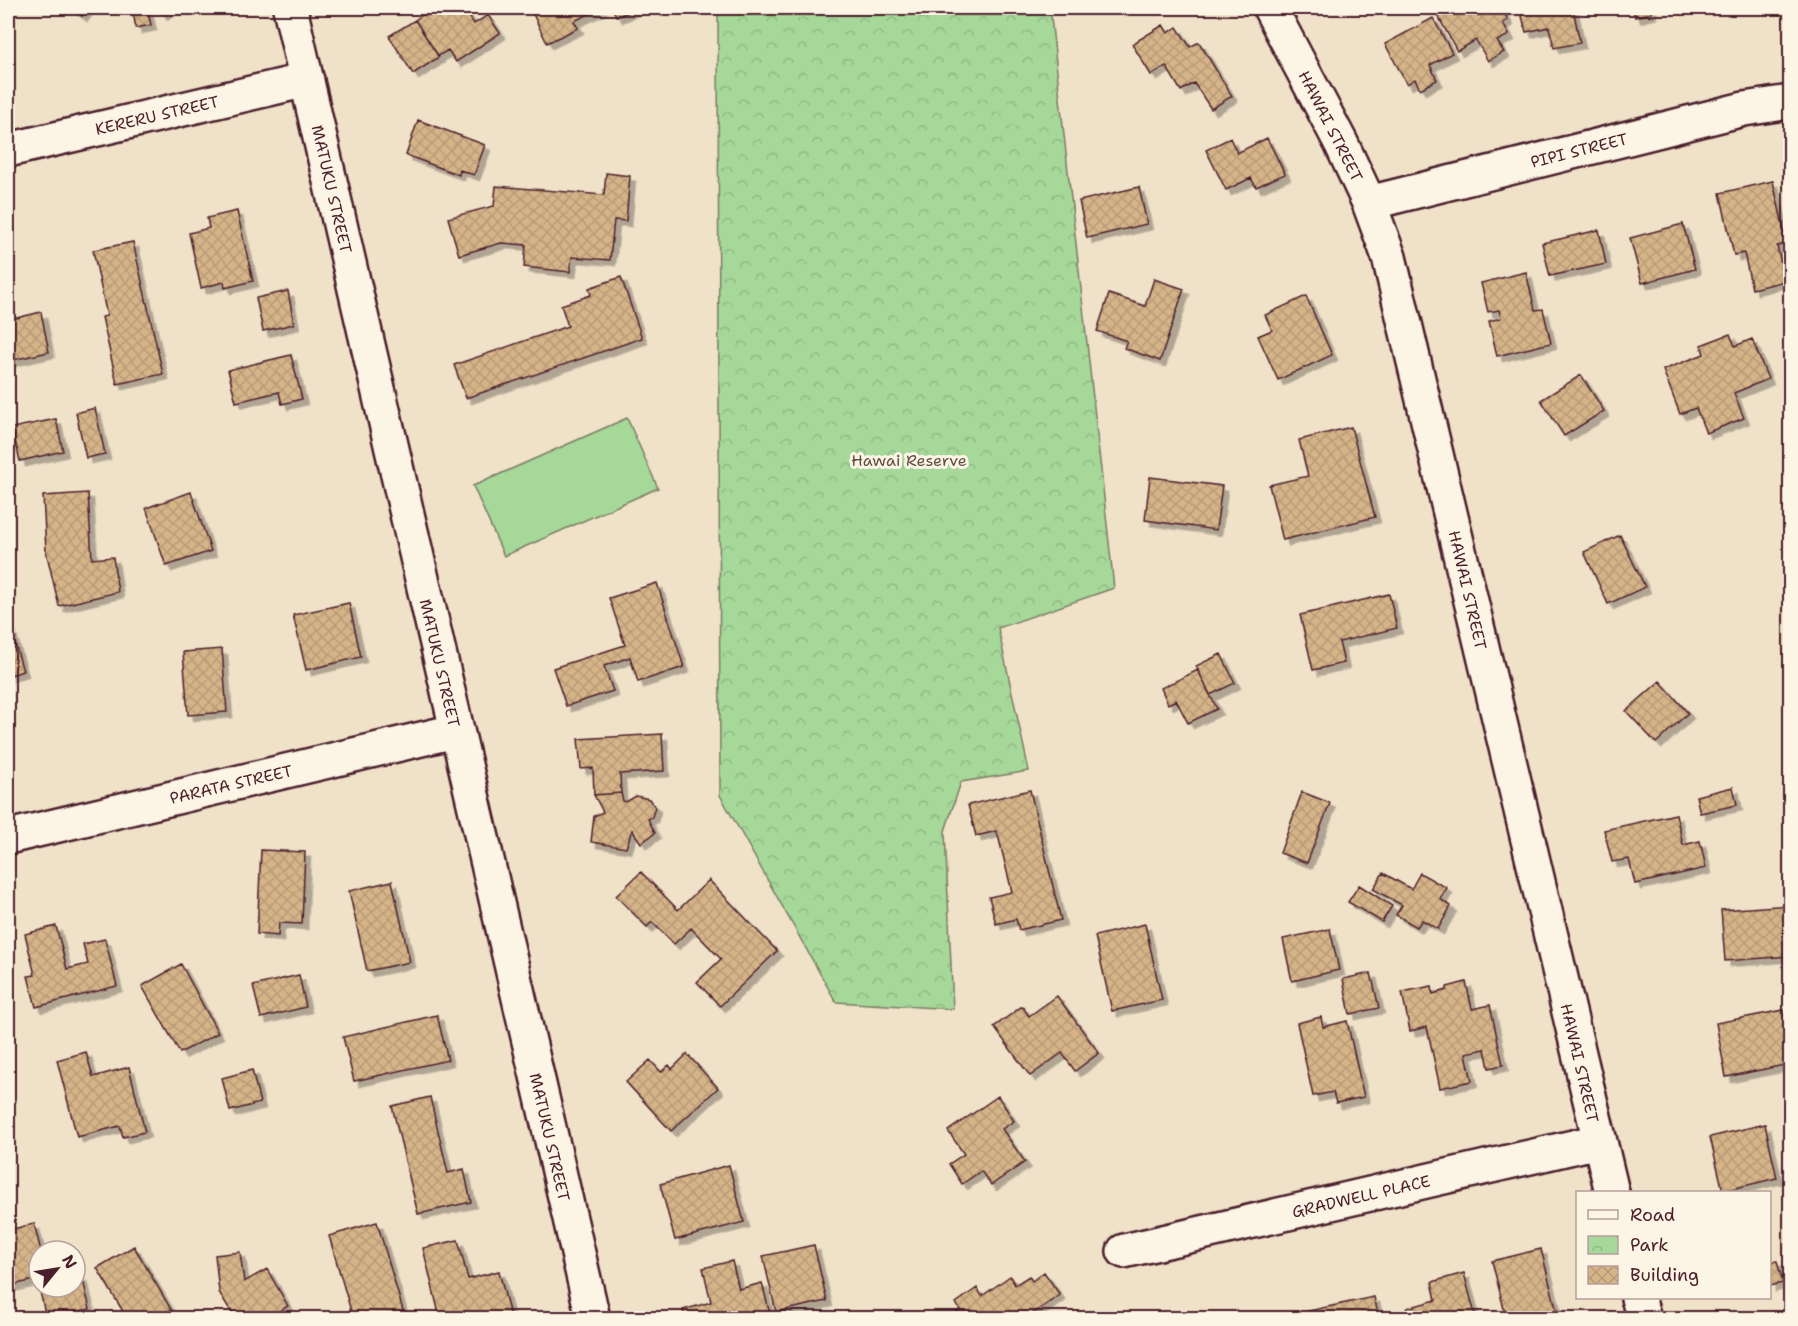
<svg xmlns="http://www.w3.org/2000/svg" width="1798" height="1326" viewBox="0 0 1798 1326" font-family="'Shantell Sans',sans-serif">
  <defs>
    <pattern id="park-crowns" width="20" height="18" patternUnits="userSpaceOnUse" patternTransform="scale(1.5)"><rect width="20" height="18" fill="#a6d89a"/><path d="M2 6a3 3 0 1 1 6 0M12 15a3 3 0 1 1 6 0" fill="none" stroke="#90b985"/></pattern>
    <pattern id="building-cross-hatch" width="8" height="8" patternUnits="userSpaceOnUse" patternTransform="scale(1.5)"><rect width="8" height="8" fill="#d5b488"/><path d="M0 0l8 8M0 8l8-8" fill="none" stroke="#b89a76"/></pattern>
    <filter id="shadow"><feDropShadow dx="5.5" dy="5.5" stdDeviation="0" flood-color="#0004"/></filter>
  </defs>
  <rect width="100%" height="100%" fill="#f0e2c9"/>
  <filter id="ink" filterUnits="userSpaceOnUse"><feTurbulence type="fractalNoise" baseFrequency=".0167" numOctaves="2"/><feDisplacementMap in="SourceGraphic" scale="12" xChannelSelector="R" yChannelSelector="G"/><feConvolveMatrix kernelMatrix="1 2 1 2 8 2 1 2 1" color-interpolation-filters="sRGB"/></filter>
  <g filter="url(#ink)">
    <path fill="url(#park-crowns)" stroke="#787c62" stroke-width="1.5" d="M718,8H1050L1114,588L998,628L1029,771L961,782L945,831L953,1009L836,1002L720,795Z"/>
    <path fill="#a6d89a" stroke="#787c62" stroke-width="1.5" d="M627,418L658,488L504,556L473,486Z"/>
    <path fill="url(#building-cross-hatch)" stroke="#4a1f2b" stroke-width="1.5" filter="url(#shadow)" d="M70,8H88L82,16Z
      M132,8H147L151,25L136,28Z
      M158,8H173L162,14Z
      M433,8H464L474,24L488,15L500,33L456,62L448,50L438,56L415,20Z
      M530,8H602L574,21L578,28L547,43Z
      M612,8H637L617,17Z
      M1454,8H1462L1464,12L1474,8H1502L1508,20L1503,23L1509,35L1497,41L1504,52L1488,61L1476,40L1457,51L1438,16Z
      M1520,8H1573L1580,43L1554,48L1549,27L1526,32Z
      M1633,8H1651L1652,13L1635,17Z
      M1433,18L1452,53L1430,65L1437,80L1420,89L1415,79L1407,84L1385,44Z
      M415,20L439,57L413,74L389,36Z
      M1163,25L1168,33L1177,27L1190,47L1199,42L1232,96L1211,109L1194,83L1181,91L1166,66L1151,75L1132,44Z
      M418,120L485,145L474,175L460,170L459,175L406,155Z
      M1230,138L1237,153L1267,138L1285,174L1256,187L1251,178L1226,190L1206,150Z
      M606,173L630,176L626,221L614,220L610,260L572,257L570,272L524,267L526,245L501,243L459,255L448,218L494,206L496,186L604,195Z
      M1773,181L1787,244L1777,246L1785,281L1752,289L1744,253L1734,255L1720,193Z
      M1139,187L1147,224L1087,238L1079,201Z
      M237,211L253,281L225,288L224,282L201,288L189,233L209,228L207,218Z
      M1683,224L1695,269L1642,283L1630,238Z
      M1599,230L1606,264L1550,276L1542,243Z
      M133,242L163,374L117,384L102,317L107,316L93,250Z
      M1526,272L1535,310L1543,309L1551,343L1497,356L1489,321L1501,318L1499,310L1488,312L1481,283Z
      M621,277L642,338L466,398L454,365L568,326L561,305L591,295L589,288Z
      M1154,279L1184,289L1160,361L1124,348L1127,341L1097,331L1109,294L1145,306Z
      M288,291L294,324L263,331L256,298Z
      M1306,296L1332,355L1278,380L1258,336L1272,330L1265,315Z
      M41,312L49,352L8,361V320Z
      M1730,334L1735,346L1752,339L1768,379L1734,393L1744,418L1706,433L1696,408L1680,414L1663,370L1704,354L1701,345Z
      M291,355L302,399L282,404L279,392L236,402L228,370Z
      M1581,375L1604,411L1564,436L1541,400Z
      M95,408L105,454L86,458L76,413Z
      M56,419L63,451L20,461L12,428Z
      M1351,427L1375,517L1283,540L1269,485L1308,476L1299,440Z
      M1150,477L1222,486L1216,530L1145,520Z
      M191,492L211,551L166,566L146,508Z
      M88,493L92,559L113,557L118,592L59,606L46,551L43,496Z
      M1620,535L1645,587L1608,604L1584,552Z
      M657,583L684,667L638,682L630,657L604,666L613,691L566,706L553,668L625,645L609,598Z
      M1389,594L1397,628L1339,642L1344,663L1313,670L1300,615Z
      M349,603L361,657L306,670L293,615Z
      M8,619L23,671L8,676Z
      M222,649L227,712L188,715L183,652Z
      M1221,654L1235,683L1210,695L1196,666Z
      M1198,670L1217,709L1188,723L1176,700L1168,704L1161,688Z
      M1660,681L1688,713L1656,743L1626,711Z
      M662,734L664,771L620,774L621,793L594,795L593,768L581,769L578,739Z
      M1733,787L1737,805L1700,813L1696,796Z
      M1030,790L1061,920L1019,930L1016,919L996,924L989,897L1012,892L997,831L976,836L968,805Z
      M1302,792L1330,803L1307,863L1280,853Z
      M621,793L623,801L626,802L636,796L649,799L655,807L652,817L648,819L655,833L641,843L632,830L626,848L591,842L594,816L603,812L594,795Z
      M1676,814L1683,845L1700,841L1706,868L1635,884L1629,859L1612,862L1604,830Z
      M261,850L305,852L302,924L279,923L278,936L257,934Z
      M641,872L678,910L709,880L777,951L720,1006L697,982L721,959L691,928L674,944L652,922L647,927L616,896Z
      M1383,873L1411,889L1420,873L1447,888L1440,899L1451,906L1438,929L1422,920L1417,927L1396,915L1402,905L1373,889Z
      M392,881L410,962L367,971L349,891Z
      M1359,885L1392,906L1382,922L1348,902Z
      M1790,905V956L1725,961L1721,910Z
      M1145,924L1162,1000L1112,1011L1095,936Z
      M56,926L67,969L88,964L83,944L105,939L117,986L36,1007L28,976L35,975L25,934Z
      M1330,929L1339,970L1292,981L1283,939Z
      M181,964L218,1033L180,1053L142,986Z
      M1371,973L1379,1008L1350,1014L1343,979Z
      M299,975L306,1007L261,1018L253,986Z
      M1466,982L1472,1009L1490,1005L1503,1065L1489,1068L1485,1049L1466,1053L1472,1081L1440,1088L1427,1027L1410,1031L1402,992L1432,986L1433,994L1447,990V987Z
      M1057,996L1099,1053L1075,1071L1062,1053L1030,1076L994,1027L1022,1006L1029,1016Z
      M1784,1010L1790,1040V1064L1726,1077L1716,1023Z
      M437,1015L448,1060L354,1081L343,1037Z
      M1321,1017L1323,1027L1347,1021L1364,1097L1336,1103L1333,1092L1313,1096L1297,1023Z
      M86,1052L93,1077L129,1067L145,1132L123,1137L120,1126L77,1137L57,1060Z
      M687,1054L718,1088L671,1131L626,1082L650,1060L661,1072L669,1065L672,1069Z
      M252,1070L260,1103L230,1111L222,1078Z
      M998,1096L1014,1121L1002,1129L1025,1162L991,1185L981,1171L962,1184L949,1164L964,1154L948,1131Z
      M430,1097L448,1173L464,1169L471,1202L418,1214L392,1106Z
      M1765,1124L1777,1178L1723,1191L1710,1137Z
      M729,1165L744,1222L675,1240L660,1184Z
      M377,1222L404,1314L391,1318H353L329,1236Z
      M34,1224L41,1251H39V1279L8,1286V1230Z
      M458,1240L468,1279L499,1271L510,1316L498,1318H440L423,1248Z
      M814,1245L827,1301L776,1312L763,1256Z
      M134,1246L176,1318H127L97,1268Z
      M1541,1249L1557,1312L1532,1318H1502L1506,1317L1492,1261Z
      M240,1252L244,1282L267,1269L288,1306L277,1313L280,1318H235L219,1292L215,1255Z
      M732,1261L739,1289L762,1283L770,1314L754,1318H685L683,1310L711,1302L703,1268Z
      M1777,1261L1783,1283L1770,1286V1262Z
      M1044,1272L1060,1295L1026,1318H948L960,1310L956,1303L977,1288L982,1296L1010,1276L1015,1285L1029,1276L1032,1281Z
      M1464,1273L1476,1318H1410L1407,1308L1436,1300L1432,1282Z
      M82,1276L90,1309L46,1318L39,1287H75V1277Z
      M1374,1297L1379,1318H1300L1299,1313Z
      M1241,1313L1243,1318H1215Z"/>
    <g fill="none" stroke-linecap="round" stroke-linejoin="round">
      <defs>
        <path id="minor" d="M290,8L593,1318
          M1270,8L1341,143L1369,203L1389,257L1612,1192
          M8,150L307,80
          M1369,203L1744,109L1790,102
          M8,837L455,731
          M1124,1251L1599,1141
          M1638,1298L1644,1318"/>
      </defs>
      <use href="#minor" stroke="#4a1f2b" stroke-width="38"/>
      <use href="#minor" stroke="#fcf5e5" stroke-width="33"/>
    </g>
  </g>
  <g text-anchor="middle" stroke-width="6" stroke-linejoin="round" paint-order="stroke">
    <g font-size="16" fill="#4a1f2b" stroke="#fcf5e5">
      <text transform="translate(157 115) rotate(-13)" y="6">KERERU STREET</text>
      <text transform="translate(1331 126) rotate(63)" y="6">HAWAI STREET</text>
      <text transform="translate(1579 150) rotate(-14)" y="6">PIPI STREET</text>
      <text transform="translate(332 189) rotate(77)" y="6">MATUKU STREET</text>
      <text transform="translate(1468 590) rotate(77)" y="6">HAWAI STREET</text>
      <text transform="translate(440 663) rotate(77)" y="6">MATUKU STREET</text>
      <text transform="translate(231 784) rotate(-13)" y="6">PARATA STREET</text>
      <text transform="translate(1580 1063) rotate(77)" y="6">HAWAI STREET</text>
      <text transform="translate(550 1137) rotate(77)" y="6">MATUKU STREET</text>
      <text transform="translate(1361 1196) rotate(-13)" y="6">GRADWELL PLACE</text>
    </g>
    <g font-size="16" fill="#614d47" stroke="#fcf5e5">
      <text x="909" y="466">Hawai Reserve</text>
    </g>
  </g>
  <rect width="1798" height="1326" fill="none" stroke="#fcf5e5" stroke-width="30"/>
  <rect x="15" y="15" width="1768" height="1296" fill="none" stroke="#4a1f2b" stroke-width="2" filter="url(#ink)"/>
  <rect x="1576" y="1191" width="195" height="108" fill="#fcf5e5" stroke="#b59f9b" stroke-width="1.5"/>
  <rect x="1588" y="1210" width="30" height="9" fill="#fcf5e5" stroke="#b59f9b" stroke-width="1.5"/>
  <text x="1630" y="1221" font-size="18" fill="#4a1f2b">Road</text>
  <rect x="1588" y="1236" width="30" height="18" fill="url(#park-crowns)" stroke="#b59f9b" stroke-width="1.5"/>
  <text x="1630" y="1251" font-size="18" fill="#4a1f2b">Park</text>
  <rect x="1588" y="1266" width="30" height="18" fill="url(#building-cross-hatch)" stroke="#b59f9b" stroke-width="1.5"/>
  <text x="1630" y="1281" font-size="18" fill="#4a1f2b">Building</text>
  <g transform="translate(57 1269) rotate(60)"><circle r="28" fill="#fcf5e5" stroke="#b59f9b" stroke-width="1.5"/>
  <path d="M0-4.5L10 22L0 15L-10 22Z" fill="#4a1f2b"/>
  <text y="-9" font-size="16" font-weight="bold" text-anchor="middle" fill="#4a1f2b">N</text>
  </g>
</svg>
